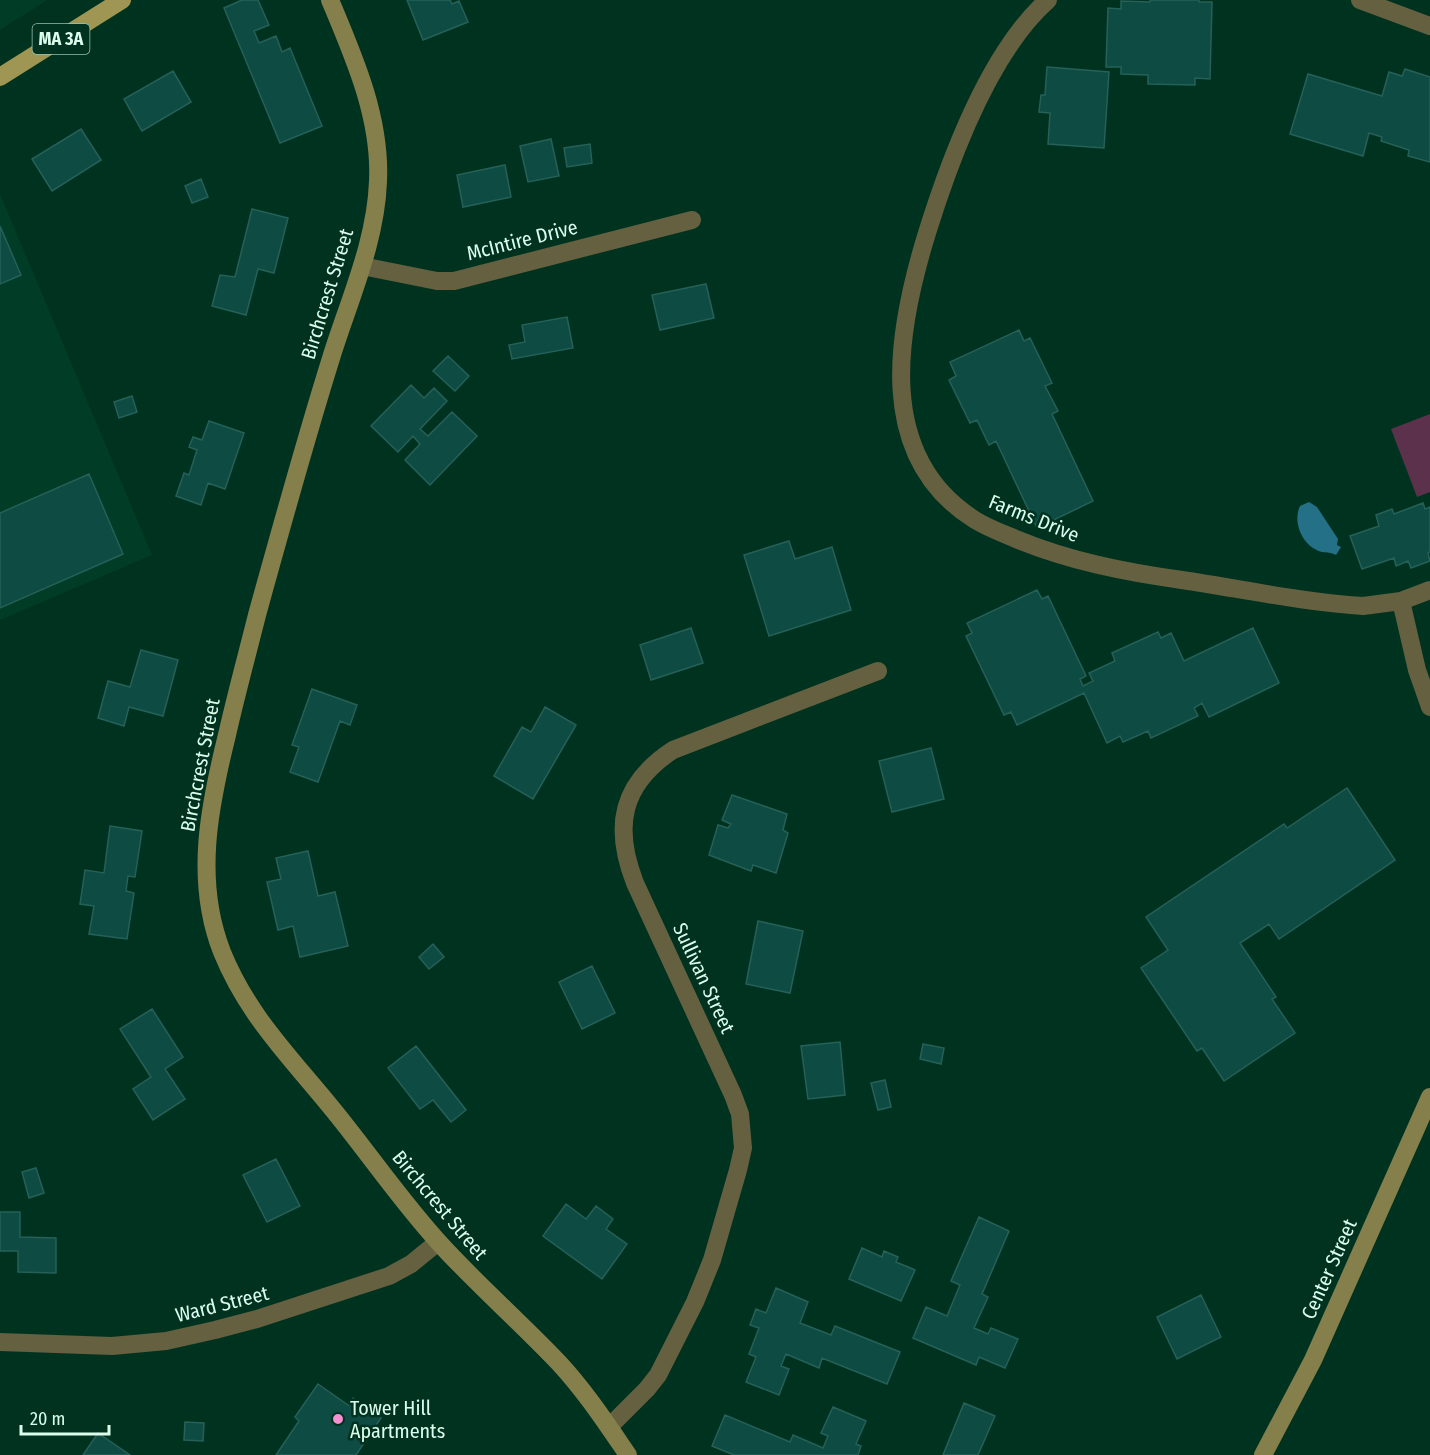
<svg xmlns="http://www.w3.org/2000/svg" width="1430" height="1455" viewBox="0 0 1430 1455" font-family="'Fira Sans Condensed',sans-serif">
  <rect width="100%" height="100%" fill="#003220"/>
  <path fill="#003c26" d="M0,0H47L0,30Z
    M0,194L152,555L0,620Z"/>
  <path fill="#5b314c" d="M1430,414V492L1417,497L1391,429Z"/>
  <path fill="#237087" d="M1309,502L1317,507L1338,539L1337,545L1341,547L1336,555C1330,552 1328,553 1322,552C1303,547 1292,523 1300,506Z"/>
  <path fill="#0d4b43" stroke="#256158" stroke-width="1.5" d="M242,0H258L269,25L254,31L259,43L276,36L282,52L290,48L322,126L280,143L224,8Z
    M407,0H450L452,4L459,1L468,22L423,40Z
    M1150,0H1199V2H1212L1210,79L1195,78V85L1148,84V75L1121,74V67H1106L1108,8L1121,9V1L1150,2Z
    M1047,67L1109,72L1104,148L1048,144L1050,113L1039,112L1041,95H1045Z
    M1405,69L1430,77V162L1408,156L1409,150L1381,141L1382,137L1369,133L1363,156L1290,134L1308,74L1382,96L1389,72L1402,76Z
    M173,71L191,102L142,131L124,99Z
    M81,129L101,160L52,191L32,159Z
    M551,139L559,176L528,182L520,146Z
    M590,144L592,163L567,167L564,148Z
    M505,165L511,197L463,207L457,175Z
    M201,179L208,197L192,203L185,186Z
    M252,209L288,218L274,273L258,269L246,315L212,306L220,275L235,277Z
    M0,226L21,275L0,284Z
    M706,284L714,318L660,330L652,295Z
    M567,317L573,348L512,359L509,345L525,342L522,325Z
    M1019,330L1024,341L1030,338L1052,383L1045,386L1058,411L1052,414L1093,501L1037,528L996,441L989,445L977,420L970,423L949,380L956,376L950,362Z
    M448,356L469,376L455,391L433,371Z
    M411,385L424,398L434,388L447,401L420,429L428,436L452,412L477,436L430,485L405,460L420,444L413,436L398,452L371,426Z
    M132,396L137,412L119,418L114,402Z
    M209,421L244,433L225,489L208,483L201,505L176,496L184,473L189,475L197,450L189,447L193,437L202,440Z
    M89,474L123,554L0,608V513Z
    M1423,503L1425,509L1430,507V552L1428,553L1430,561L1411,568L1408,561L1396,566L1394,558L1362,569L1350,536L1379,526L1376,515L1392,509L1394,514Z
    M789,541L795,559L832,547L851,610L769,636L744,555Z
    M1037,590L1042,599L1048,596L1086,676L1080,679L1083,686L1093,681L1089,673L1115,661L1112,653L1158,632L1161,638L1171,633L1184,661L1253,628L1279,683L1209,717L1202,703L1194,708L1198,716L1151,738L1148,731L1123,742L1120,736L1107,743L1084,693L1017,725L1011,712L1004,715L966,636L972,633L967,623Z
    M691,628L703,663L651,680L640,645Z
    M141,650L178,660L163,716L129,707L124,726L98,718L108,681L130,687Z
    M312,689L357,705L350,725L340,721L318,782L290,772L299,747L292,745Z
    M545,707L576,725L533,799L494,776L522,727L531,732Z
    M931,748L944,799L892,812L879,761Z
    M1347,788L1395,860L1279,939L1269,924L1240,943L1276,997L1272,999L1295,1033L1224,1081L1202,1048L1197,1051L1141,968L1168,950L1146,917L1284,824L1287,828Z
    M732,795L787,814L783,830L788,833L776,873L753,865L751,871L709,855L718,825L728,828L731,824L722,820Z
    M110,826L142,831L135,877L128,876L126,891L134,893L127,939L89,934L94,906L80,904L85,870L104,873Z
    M308,851L318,896L335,892L348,946L300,957L293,926L278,930L267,882L281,879L276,858Z
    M758,921L803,931L790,993L746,984Z
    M433,944L444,957L429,969L419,957Z
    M592,966L615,1013L582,1029L559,982Z
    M152,1009L183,1057L165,1069L185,1099L153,1120L133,1089L151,1077L120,1029Z
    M840,1042L845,1095L808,1099L801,1046Z
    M923,1044L944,1048L941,1064L920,1059Z
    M416,1046L466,1110L451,1122L433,1100L420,1109L388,1068Z
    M885,1080L891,1107L878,1110L871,1083Z
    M276,1159L300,1206L267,1222L243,1175Z
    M36,1168L44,1193L29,1198L22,1172Z
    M566,1204L586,1219L596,1206L613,1219L606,1229L627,1244L602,1279L543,1236Z
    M0,1212H20V1237L56,1238V1273L18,1272V1251H0Z
    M979,1217L1009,1231L982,1294L988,1297L974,1328L988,1334L991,1328L1018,1339L1005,1368L979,1357L976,1365L913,1338L926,1307L947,1316L960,1285L951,1281Z
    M862,1248L882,1257L884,1251L898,1257L896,1262L915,1270L901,1301L849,1279Z
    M776,1288L808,1302L800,1323L831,1335L835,1326L900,1352L887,1384L822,1358L819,1368L786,1354L781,1366L789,1369L779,1395L746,1382L756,1357L749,1354L759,1328L750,1325L756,1309L766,1313Z
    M1201,1295L1221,1337L1177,1359L1157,1317Z
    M318,1384L348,1405L353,1398L381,1418L356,1455H276L299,1421L295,1417Z
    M964,1403L995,1416L978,1455H943Z
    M833,1407L866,1421L856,1444L861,1446L858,1455H734L712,1446L725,1415L790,1442L793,1435L823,1448L828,1436L821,1433Z
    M185,1422L204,1423L203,1441L184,1440Z
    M98,1433L130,1455H83Z"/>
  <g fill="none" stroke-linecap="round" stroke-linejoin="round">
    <path stroke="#646040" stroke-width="18" d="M1048,0C989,52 950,159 927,233C897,330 873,456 975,520C988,528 1002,533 1016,539C1069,561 1125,572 1182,580C1242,589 1302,602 1363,606L1401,601L1430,590
      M1360,0L1430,26
      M362,266L437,281H454L692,220
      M1401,601L1417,670L1430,707
      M0,1342L112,1346L166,1341L215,1330L257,1319L389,1276L411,1264L438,1242
      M609,1427L647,1389L658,1375L695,1302L712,1260L738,1170L743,1148L740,1114L733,1095L635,883C613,827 621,784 673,750L878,671"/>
    <path stroke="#857f4b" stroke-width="18" d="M330,0C354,57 381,118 378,181C376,241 350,298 332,355C305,441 281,528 257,615C247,655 236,695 227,735C209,807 194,881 222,952C247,1014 289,1056 330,1106C368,1152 402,1203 443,1247C480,1287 521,1323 559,1363C585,1391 606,1423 628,1455
      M1263,1455L1313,1360L1430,1097"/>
    <path stroke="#9e9652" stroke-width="18" d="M0,77L122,0"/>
  </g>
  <circle fill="#f690d0" stroke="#003220" stroke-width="2" cx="338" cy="1419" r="6"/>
  <g text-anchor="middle" stroke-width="5" stroke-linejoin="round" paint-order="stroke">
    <rect fill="#003220" stroke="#9ac0af" stroke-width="1.5" x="32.5" y="24" width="57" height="30" rx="4.5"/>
    <g font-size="18" font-weight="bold" fill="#dcfdec">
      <text x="61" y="45">MA 3A</text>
    </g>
    <g font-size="20" fill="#dcfdec" stroke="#003220">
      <text transform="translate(522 240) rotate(-14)" y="7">McIntire Drive</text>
      <text transform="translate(327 294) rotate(-73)" y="7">Birchcrest Street</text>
      <text transform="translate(1034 518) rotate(22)" y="7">Farms Drive</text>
      <text transform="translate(200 765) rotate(-79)" y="7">Birchcrest Street</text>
      <text transform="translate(704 978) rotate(65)" y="7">Sullivan Street</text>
      <text transform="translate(440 1205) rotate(50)" y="7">Birchcrest Street</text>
      <text transform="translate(1329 1269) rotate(-66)" y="7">Center Street</text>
      <text transform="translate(222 1304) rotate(-14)" y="7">Ward Street</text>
    </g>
    <g font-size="20" fill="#dcfdec" stroke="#003220" text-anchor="start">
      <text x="350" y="1415">Tower Hill<tspan x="350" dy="23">Apartments</tspan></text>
    </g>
  </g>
  <path d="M21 1425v9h88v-9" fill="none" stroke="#dcfdec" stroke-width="3"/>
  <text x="30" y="1425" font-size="18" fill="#dcfdec" stroke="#003220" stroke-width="4.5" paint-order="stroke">20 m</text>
</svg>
